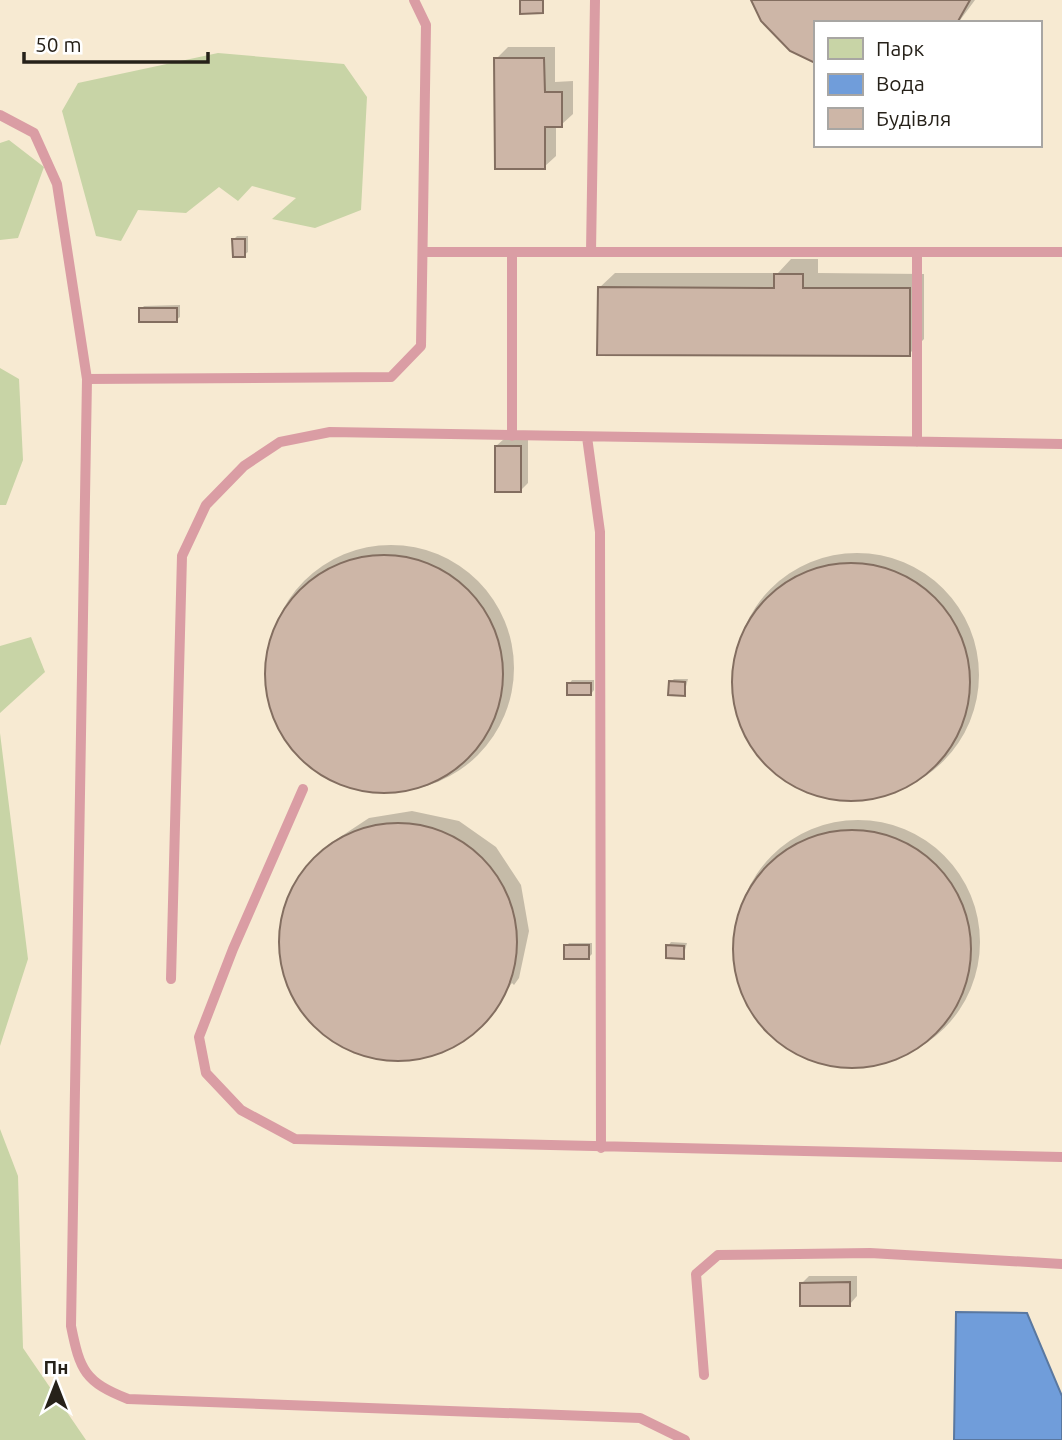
<svg xmlns="http://www.w3.org/2000/svg" width="1062" height="1440" viewBox="0 0 1062 1440" font-family="Ubuntu,sans-serif">
  <rect width="100%" height="100%" fill="#f7ead2"/>
  <path fill="#c8d4a6" d="M218,53L344,64L367,97L361,210L315,228L272,219L296,198L252,186L238,201L219,187L186,213L138,210L121,241L96,236L62,111L78,83Z
    M9,140L44,167L18,238L0,240V143Z
    M0,368L19,379L23,460L6,505H0Z
    M31,637L45,672L0,713V646Z
    M0,733L28,959L0,1046Z
    M0,1129L18,1176L23,1348L86,1440H0Z"/>
  <path fill="#709dda" stroke="#5a78a0" stroke-width="2" d="M956,1312L1027,1313L1062,1396V1440H954Z"/>
  <path fill="#0003" d="M753,0H975L958,23H815V62L791,50Z
    M508,47H555V82L573,81V114L561,125H556V156L544,167L496,59Z
    M237,236H248V252L244,255L234,239Z
    M791,259H818V273L924,274V339L909,354L599,288L615,273H778Z
    M180,305V317L176,320L141,309L144,306Z
    M504,439H528V483L521,490L496,446Z
    M268 668a123 123 0 1 1 246 0a123 123 0 1 1-246 0Z
    M735 675a122 122 0 1 1 244 0a122 122 0 1 1-244 0Z
    M674,679H688L684,694L670,682Z
    M572,680H594V690L591,694L569,684Z
    M412,811L459,821L496,847L521,885L529,931L519,978L514,985L512,983L481,1026L441,1052L397,1060L348,1049L314,1024L287,983L280,941L290,893L328,845L369,818Z
    M736 942a122 122 0 1 1 244 0a122 122 0 1 1-244 0Z
    M671,942L687,943L683,957L668,946Z
    M569,943H592V954L589,957L566,946Z
    M809,1276H857V1296L850,1304L802,1283Z"/>
  <path fill="#cdb6a7" stroke="#836e60" stroke-width="2" d="M520,0H543V13L520,14Z
    M751,0H970L957,23H815V63L790,51L761,21Z
    M494,58H544L545,92H562V127H545V169H495Z
    M232,239H245V257H233Z
    M774,274H803V288H910V356L597,355L598,287L774,288Z
    M139,308H177V322H139Z
    M495,446H521V492H495Z
    M265 674a119 119 0 1 1 238 0a119 119 0 1 1-238 0Z
    M732 682a119 119 0 1 1 238 0a119 119 0 1 1-238 0Z
    M669,681L685,682V696L668,695Z
    M567,683H591V695H567Z
    M279 942a119 119 0 1 1 238 0a119 119 0 1 1-238 0Z
    M733 949a119 119 0 1 1 238 0a119 119 0 1 1-238 0Z
    M564,945H589V959H564Z
    M666,945L684,946V959L666,958Z
    M850,1282V1306H800V1283Z"/>
  <g fill="none" stroke-linecap="round" stroke-linejoin="round">
    <path stroke="#da9da4" stroke-width="10" d="M0,115L34,133L57,184L87,379L71,1326C80,1371 85,1382 128,1399L640,1418L685,1440
      M424,252H1062
      M512,252V436
      M591,252L595,0
      M917,252V442
      M87,379L391,377L421,346L426,25L414,0
      M587,437L600,532L601,1148
      M303,789L233,949L199,1037L206,1073L241,1110L295,1139L1062,1157
      M171,979L182,556L206,505L244,466L280,442L330,432L1062,444
      M704,1375L696,1274L718,1255L870,1253L1062,1264"/>
  </g>
  <rect x="814" y="21" width="228" height="126" fill="#ffffff" stroke="#a8a6a3" stroke-width="2"/>
  <rect x="828" y="38" width="35" height="21" fill="#c8d4a6" stroke="#a8a6a3" stroke-width="2"/>
  <text x="876" y="56" font-size="21" fill="#262119">Парк</text>
  <rect x="828" y="74" width="35" height="21" fill="#709dda" stroke="#a8a6a3" stroke-width="2"/>
  <text x="876" y="91" font-size="21" fill="#262119">Вода</text>
  <rect x="828" y="108" width="35" height="21" fill="#cdb6a7" stroke="#a8a6a3" stroke-width="2"/>
  <text x="876" y="126" font-size="21" fill="#262119">Будівля</text>
  <g transform="translate(56 1384)" stroke="#ffffff" stroke-width="5" paint-order="stroke">
  <path d="M0-5L12 26L0 18L-12 26Z" fill="#262119"/>
  <text y="-10" font-size="19" font-weight="bold" text-anchor="middle" fill="#262119">Пн</text>
  </g>
  <path d="M24 52v10h184v-10" fill="none" stroke="#262119" stroke-width="3.5"/>
  <text x="35" y="52" font-size="21" fill="#262119" stroke="#ffffff" stroke-width="5" paint-order="stroke">50 m</text>
</svg>
